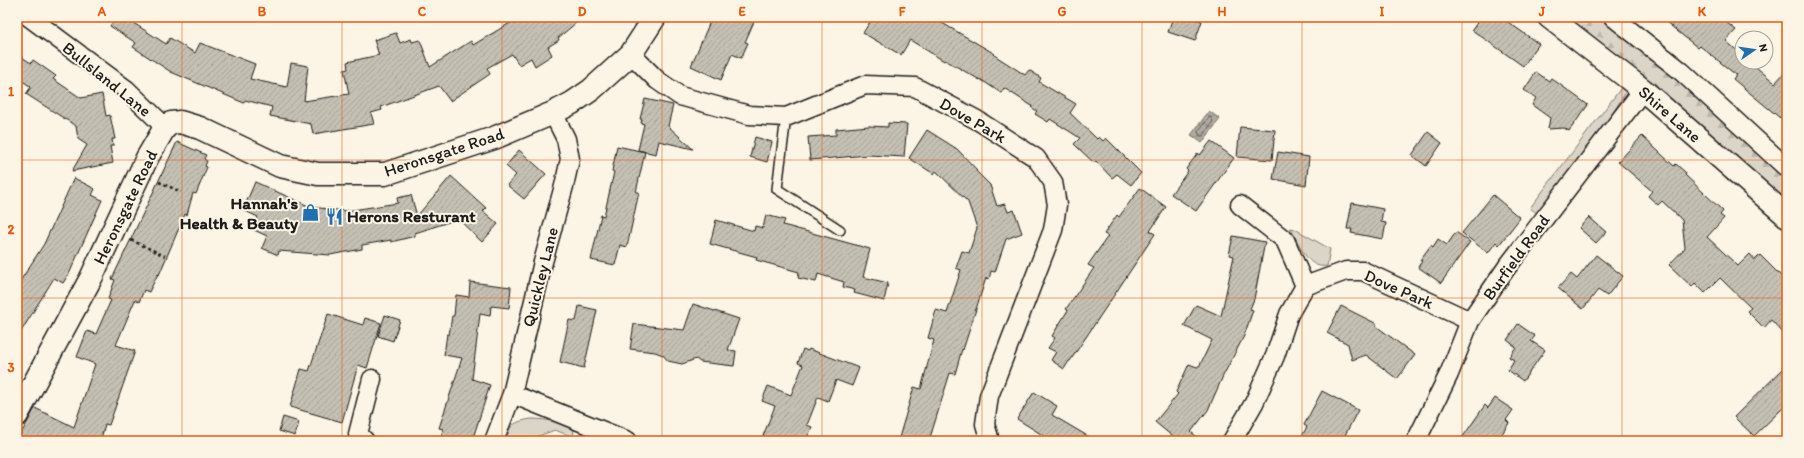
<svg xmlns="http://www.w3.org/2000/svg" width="1804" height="458" viewBox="0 0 1804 458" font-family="Itim,sans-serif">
  <defs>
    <pattern id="forest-firs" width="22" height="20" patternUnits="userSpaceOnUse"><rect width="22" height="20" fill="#dbd5c8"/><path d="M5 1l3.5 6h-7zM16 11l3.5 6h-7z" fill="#bbb6ab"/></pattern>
    <pattern id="water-waves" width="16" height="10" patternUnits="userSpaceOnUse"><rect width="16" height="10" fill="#b0aba1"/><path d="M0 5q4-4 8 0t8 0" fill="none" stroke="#8e8a82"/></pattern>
    <pattern id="building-hatch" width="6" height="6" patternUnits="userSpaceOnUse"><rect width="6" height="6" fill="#c4c0b3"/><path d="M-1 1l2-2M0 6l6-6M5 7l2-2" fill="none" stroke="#a8a499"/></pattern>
  </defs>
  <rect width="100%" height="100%" fill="#fcf5e5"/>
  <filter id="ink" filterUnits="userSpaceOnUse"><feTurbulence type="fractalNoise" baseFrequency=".025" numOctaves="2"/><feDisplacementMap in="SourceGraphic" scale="8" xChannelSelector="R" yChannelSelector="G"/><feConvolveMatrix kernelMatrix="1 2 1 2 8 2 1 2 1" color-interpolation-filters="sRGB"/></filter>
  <g filter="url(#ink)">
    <path fill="#dbd5c8" stroke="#7c7872" d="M1621,88L1626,92L1607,122L1538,214L1530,208Z
      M1290,228L1295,229L1330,249L1327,266C1306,270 1299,241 1290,228Z
      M531,419C547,419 559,422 574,430L573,437L555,430L525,441H504C510,424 514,422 531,419Z"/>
    <path fill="url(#forest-firs)" stroke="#7c7872" d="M1563,17H1599L1680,78L1787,175V202Z"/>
    <path fill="url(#water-waves)" stroke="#75726c" d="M1209,111L1220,119L1202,143L1191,135Z"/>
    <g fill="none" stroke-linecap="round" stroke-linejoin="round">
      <path stroke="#575551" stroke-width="1" d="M1210,117L1213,121L1203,136H1200L1198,132Z"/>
    </g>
    <path fill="url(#building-hatch)" stroke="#1c1c1c" d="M116,17H135L132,22L166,44L170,38L195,53L200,43L255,64L250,79L287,87L291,63L308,66L304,101L349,94L344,70L348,69L347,62L379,55L374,40L396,33L400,43L411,39L412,42L420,40L430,67L471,41L473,45L520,17H583L558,38L559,40L548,47L552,55L535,66L531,58L519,65L512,54L487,68L490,74L450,101L439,86L381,107L382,110L371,113L374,124L313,134L311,124L270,116L272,107L245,100L244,103L171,72L133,47L136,43L110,26Z
      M712,17H756L745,42L748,43L741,58L732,54L721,80L691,66Z
      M873,17H932L995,54L994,55L1025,75L1029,70L1041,78L1039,82L1076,104L1070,113L1097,139L1099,137L1103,141L1106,138L1141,173L1131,185L1117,174L1112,178L1096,161L1094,163L1074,144L1080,138L1050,119L1048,122L1035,114L1037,111L1031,107L1032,106L1004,88L1001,93L980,79V80L945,60L944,61L910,40L901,55L863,33Z
      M1173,17H1190L1202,21L1195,41L1168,32Z
      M1481,17H1501L1539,44L1523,66L1472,30Z
      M1660,17H1720L1736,30L1726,41L1742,55V62H1750L1775,83L1787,70V110L1780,118L1733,79L1736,75L1700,46L1698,48Z
      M17,54L31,63L33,60L56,76L53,79L81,98L102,94L106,116L110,115L115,139H112L113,146H110L113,163L72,171L87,145L78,139L76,126L26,94L31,87L17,77Z
      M1536,72L1549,81L1551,78L1588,105L1569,131L1564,128L1548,129L1550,118L1532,105L1536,98L1524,90Z
      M645,99L673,105L668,126L693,149L659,141L656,154L638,150L644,124L641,123L642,119H640Z
      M888,123L907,124L904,157L869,155L810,160L808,137L836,135V129L869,126L888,127Z
      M1240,127L1275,130L1272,160L1237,157Z
      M927,130L957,149L977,170L976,171L990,185L997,206L1005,204L1008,212L1014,210L1022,233L1006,239L995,272L991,271L989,279L986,278L963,350L962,349L955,374L950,373L929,441H898L914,387L921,389L934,340L928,338L936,310L947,313L961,270L956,268L962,251L969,253L977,228L968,202L936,171L934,174L909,158Z
      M1428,132L1442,143L1426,166L1412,155Z
      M1642,136L1674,166L1676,164L1686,173L1685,175L1723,211L1720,215L1724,218L1707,237L1738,266L1750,254L1755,260L1760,255L1787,282V337L1771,320L1764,328L1747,311L1751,308L1720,278L1705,293L1695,283L1692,287L1669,265L1685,248L1682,220L1662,201L1658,205L1648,196L1652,191L1618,162Z
      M755,137L772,142L767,162L750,157Z
      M1211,141L1234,158L1196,211L1171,194L1188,171L1186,169L1198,153L1200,155Z
      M177,142L206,155L204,159L207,161L205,166L207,167L196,194L193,193L187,215L185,214L159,275L158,274L149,292L144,290L139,302L135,300L116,345L135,351L109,425L105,424L101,439L105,441H17L35,408L74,427L95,364L77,357L87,331L96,334L111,300L108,299L115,280L112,279Z
      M617,146L645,152L636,192H639L627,247L620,245L615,265L591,260L601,215L604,216L614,172L612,171Z
      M519,150L546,174L524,199L507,185L516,175L506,166Z
      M1278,152L1309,157L1306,185L1273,179Z
      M451,176L486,208L483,211L498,224L482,242L458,219L415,233V236L391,242V240L362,245V249L330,255L279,251L278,255L262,248L267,236L252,229L258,217L243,210L255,182L311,207L346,211L398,203L397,198L411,195L417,216Z
      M74,178L95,189L92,195L102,200L70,272L63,283L54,278L17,338V286L44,244Z
      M1140,188L1166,207L1150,231L1155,234L1070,361H1069L1064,369L1051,360L1056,352L1048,348L1055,338L1052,336L1068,310L1066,309L1094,268L1088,265L1108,236L1104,234L1117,215L1119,217Z
      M1493,195L1520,218L1499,245L1496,242L1488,253L1462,233Z
      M1352,203L1383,209L1381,222L1386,223L1383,239L1351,233L1352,229H1347Z
      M766,215L785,220L783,225L870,249L863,277L888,283L884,301L854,293L855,290L843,287L844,282L818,274L816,282L798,278L799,272L756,260L757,257L710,244L716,220L754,231L755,226L763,228Z
      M1589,217L1606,232L1596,243L1579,228Z
      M1456,232L1470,242L1441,283L1418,267L1422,261L1420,260L1431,245L1433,247L1438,239L1447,245Z
      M1233,236L1265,242L1254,299L1250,309L1253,310L1244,336L1223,376L1208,410L1191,432L1202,441H1178L1155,422L1178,394L1176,392L1189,364L1197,367L1200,365L1212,340L1184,326L1196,305L1221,316L1234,256L1229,255Z
      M1596,255L1623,276L1607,296L1598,290L1583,309L1558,288L1571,274L1577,279Z
      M470,282L511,287L509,308L491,306L490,316L480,314L472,379L490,385L472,441H452L441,437L443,429L439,428L462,358L444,355L447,334L449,335L452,316H454L456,295L469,297Z
      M693,304L739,319L728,350L736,351L734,366L700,362L696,359L682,364L668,361L663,355L655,352L630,349L634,324L684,330Z
      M579,306L597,310L584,368L560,362L569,320L576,321Z
      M1341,306L1377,324L1376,326L1415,355L1397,379L1366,355L1352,360L1348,344L1327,333Z
      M328,314L363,325L365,318L381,323L367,368L358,365L342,422L290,407L301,369L309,371Z
      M385,315L400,320L393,341L378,336Z
      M1518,324L1535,336L1531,341L1545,350L1523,381L1508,370L1514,360L1509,357L1516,347L1507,340Z
      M803,349L808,351L809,349L859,368L852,386L836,380L828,401L818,397L807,425L812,427L806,441H761L775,406L762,401L768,386L791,395L803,365L798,363Z
      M1787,365V404L1754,436L1734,417Z
      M1322,391L1358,410L1342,441H1299L1307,427L1304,425Z
      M1034,392L1057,406L1052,415L1096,441H1052L1017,419Z
      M1495,398L1513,410L1506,420L1509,423L1500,437L1496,434L1492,441H1460L1485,405L1488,408Z
      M283,417L299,422L295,436L279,431Z"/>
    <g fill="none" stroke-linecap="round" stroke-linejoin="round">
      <defs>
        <path id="lane" d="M786,117L777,189L840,230"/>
        <path id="street" d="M29,17L127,90L158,120L164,129
          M1613,17L1681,71L1787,168
          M631,54L657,80L680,96L749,115L786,117L865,85L915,87L977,120L1036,158L1053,182L1057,205L1053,230L989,396L985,424L990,441
          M1240,205L1285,240L1305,286
          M512,394L628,441
          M365,441L358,434L372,379
          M494,441L512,394L543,262L564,186L570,159L566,139L553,113
          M1232,441L1254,403L1275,356L1289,314L1305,286L1346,271H1363L1470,321
          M1416,441L1449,374L1470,321L1507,267L1643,90"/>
        <path id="secondary" d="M1549,17L1643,90L1787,216
          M17,415L91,278L147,158L164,129L171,123L180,122L200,128L280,166L318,174H385L494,138L553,113L572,103L591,90L631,54L655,17"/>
      </defs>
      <use href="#lane" stroke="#1c1c1c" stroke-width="12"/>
      <use href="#street" stroke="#1c1c1c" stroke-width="21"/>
      <use href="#secondary" stroke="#1c1c1c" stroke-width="25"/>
      <path stroke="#1c1c1c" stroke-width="2.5" stroke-dasharray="3 3" stroke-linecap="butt" d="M159,182L181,192
        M131,240L165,256"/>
      <use href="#lane" stroke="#fcf5e5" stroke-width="9"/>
      <use href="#street" stroke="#fcf5e5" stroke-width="18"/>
      <use href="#secondary" stroke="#fcf5e5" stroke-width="22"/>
    </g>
  </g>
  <path fill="none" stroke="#e8590c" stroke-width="1" stroke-opacity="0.55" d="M182,17V441M342,17V441M502,17V441M662,17V441M822,17V441M982,17V441M1142,17V441M1302,17V441M1462,17V441M1622,17V441M17,160H1787M17,298H1787"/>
  <defs>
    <symbol id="shop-bare" viewBox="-9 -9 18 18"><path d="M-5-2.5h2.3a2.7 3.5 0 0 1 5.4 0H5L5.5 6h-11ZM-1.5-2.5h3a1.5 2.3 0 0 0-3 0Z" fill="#1f6fb2" stroke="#fcf5e5" stroke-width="2.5" paint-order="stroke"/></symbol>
    <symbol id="restaurant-bare" viewBox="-9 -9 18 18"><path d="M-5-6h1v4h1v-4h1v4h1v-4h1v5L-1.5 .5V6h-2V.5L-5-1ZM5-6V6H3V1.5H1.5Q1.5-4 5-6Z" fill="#1f6fb2" stroke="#fcf5e5" stroke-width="2.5" paint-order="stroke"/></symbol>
  </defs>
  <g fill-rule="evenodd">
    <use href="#shop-bare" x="298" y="200" width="25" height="25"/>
    <use href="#restaurant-bare" x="322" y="204" width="25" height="25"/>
  </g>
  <g text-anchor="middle" stroke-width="4" stroke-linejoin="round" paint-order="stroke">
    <g font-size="17" fill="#1c1c1c" stroke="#fcf5e5">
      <text transform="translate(107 79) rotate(39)" y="6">Bullsland Lane</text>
      <text transform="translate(1670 114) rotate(41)" y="6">Shire Lane</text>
      <text transform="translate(973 120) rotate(30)" y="6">Dove Park</text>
      <text transform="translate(444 152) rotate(-18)" y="6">Heronsgate Road</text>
      <text transform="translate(125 207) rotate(-64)" y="6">Heronsgate Road</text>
      <text transform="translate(1516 257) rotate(-54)" y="6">Burfield Road</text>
      <text transform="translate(540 277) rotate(-76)" y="6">Quickley Lane</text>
      <text transform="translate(1399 289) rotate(24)" y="6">Dove Park</text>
    </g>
    <g font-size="17" font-weight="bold" fill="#1c1c1c" stroke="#fcf5e5" text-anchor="end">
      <text x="298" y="209">Hannah's<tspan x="298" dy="20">Health &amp; Beauty</tspan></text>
      <text x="347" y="222" text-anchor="start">Herons Resturant</text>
    </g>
  </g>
  <rect width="1804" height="458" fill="none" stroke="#fcf5e5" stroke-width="44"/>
  <g transform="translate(1754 50) rotate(77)"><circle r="19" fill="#fcf5e5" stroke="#a29e95"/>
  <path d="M0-3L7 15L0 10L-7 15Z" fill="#1f6fb2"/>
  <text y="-6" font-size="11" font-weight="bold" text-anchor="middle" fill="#1c1c1c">N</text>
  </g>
  <rect x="22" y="22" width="1760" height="414" fill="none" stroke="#e8590c" stroke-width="1.5"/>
  <g font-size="13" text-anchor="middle" font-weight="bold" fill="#e8590c">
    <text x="102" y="16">A</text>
    <text x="262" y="16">B</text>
    <text x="422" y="16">C</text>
    <text x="582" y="16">D</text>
    <text x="742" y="16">E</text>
    <text x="902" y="16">F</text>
    <text x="1062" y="16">G</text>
    <text x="1222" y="16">H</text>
    <text x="1382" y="16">I</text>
    <text x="1542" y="16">J</text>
    <text x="1702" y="16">K</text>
    <text x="11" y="96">1</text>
    <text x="11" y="234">2</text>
    <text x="11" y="372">3</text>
  </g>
</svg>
